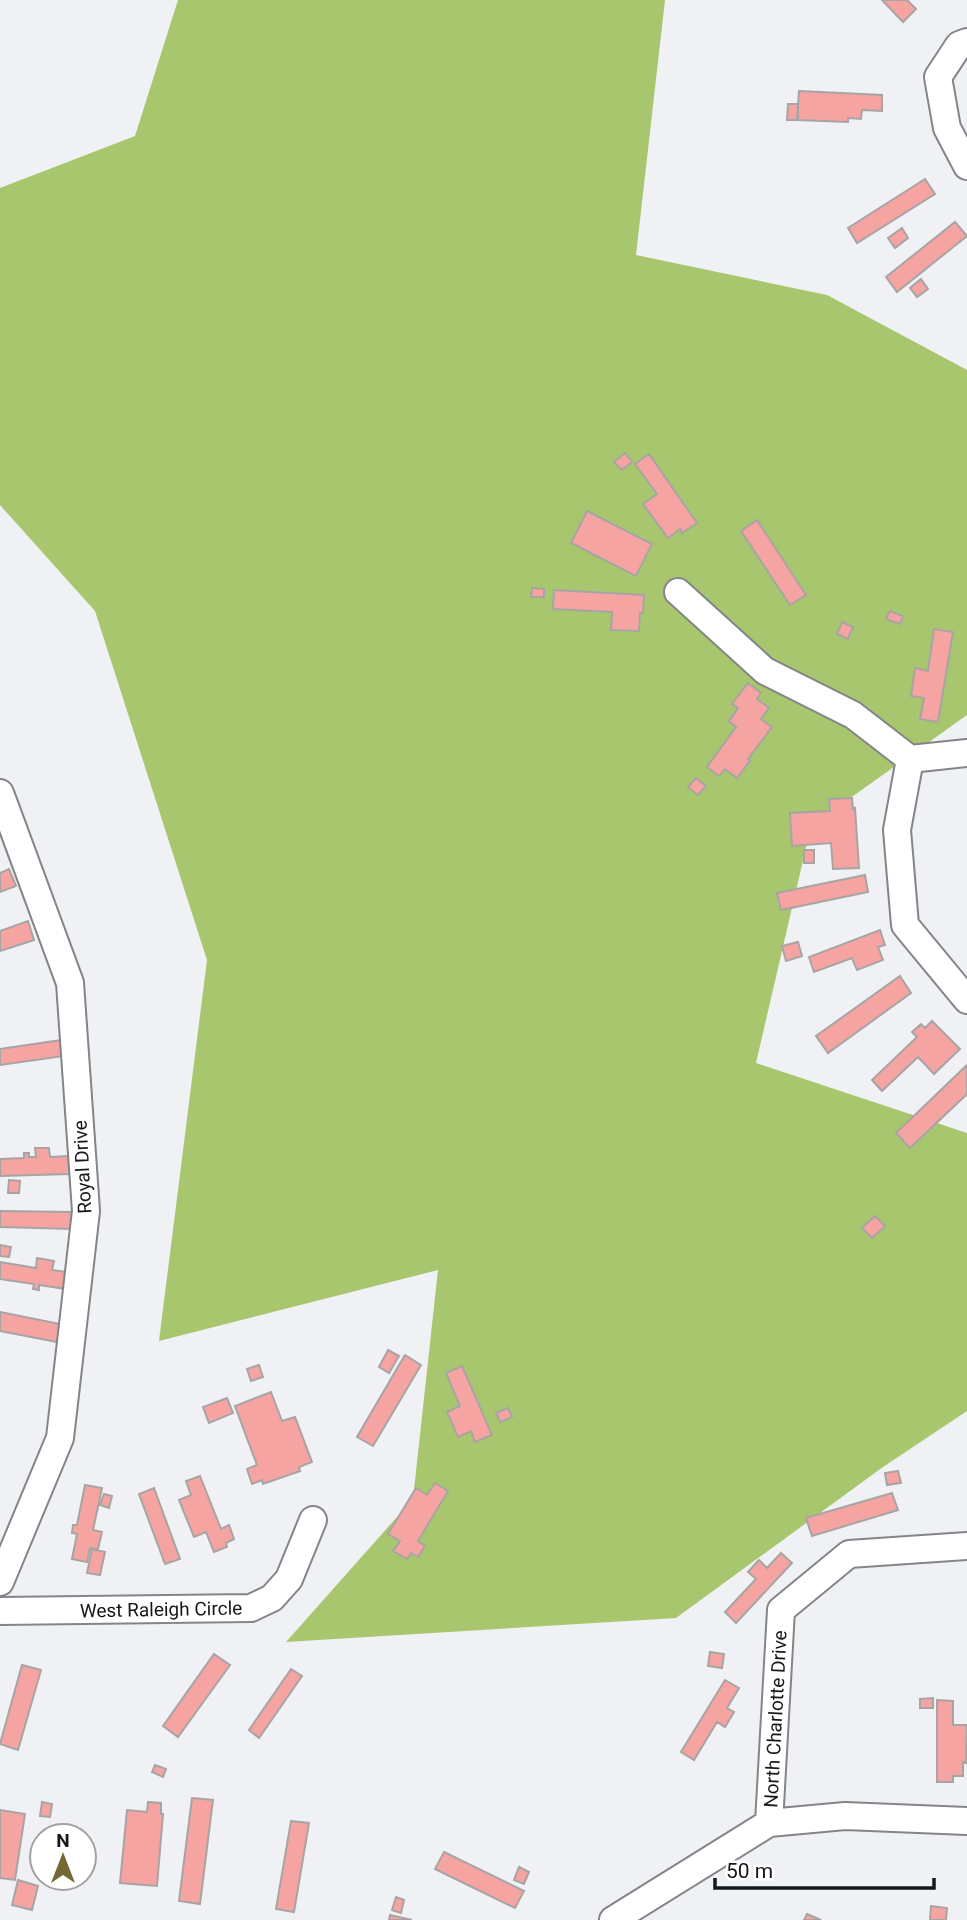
<svg xmlns="http://www.w3.org/2000/svg" width="967" height="1920" viewBox="0 0 967 1920" font-family="Roboto,sans-serif">
  <rect width="100%" height="100%" fill="#eff1f4"/>
  <path fill="#a8c66d" d="M178,0H665L636,255L827,295L967,370V715L811,826L756,1063L967,1133V1411L883,1467L676,1618L286,1642L413,1499L438,1270L159,1341L207,960L95,611L0,505V188L135,136Z"/>
  <path fill="#f5a4a2" stroke="#a8a4a4" stroke-width="2" d="M882,0H907L916,9L903,22Z
    M799,91L882,95V111L862,110L861,119L848,118V122L797,120Z
    M788,104H798V120H787Z
    M925,179L935,194L857,243L848,228Z
    M955,222L967,236L897,292L886,277Z
    M902,228L908,238L895,248L888,238Z
    M921,279L928,289L917,297L910,288Z
    M625,453L632,462L622,470L614,462Z
    M649,454L697,523L682,533L680,529L668,538L643,504L657,494L635,464Z
    M587,511L652,544L636,576L571,543Z
    M757,520L806,595L790,605L741,531Z
    M532,588L544,589V597H531Z
    M554,590L644,595L643,613H640L639,631L611,630L612,612L553,609Z
    M890,611L903,616L900,624L886,619Z
    M842,622L853,627L848,639L837,634Z
    M934,629L953,632L938,722L920,719L924,698L911,696L915,668L928,671Z
    M748,683L761,693L757,699L769,708L761,719L772,727L748,759L750,761L737,778L725,769L719,776L707,767L736,727L729,721L738,708L732,704Z
    M696,778L706,786L698,795L688,787Z
    M852,798L853,809L855,808L859,868L833,869L831,843L792,846L790,813L830,811L829,799Z
    M804,850H814V863H804Z
    M9,869L16,886L0,892V873Z
    M865,875L868,892L781,910L777,893Z
    M28,921L34,940L0,951V931Z
    M880,930L885,945L878,947L883,960L857,970L852,958L814,972L809,957Z
    M798,942L802,956L786,961L782,946Z
    M900,976L911,993L828,1053L816,1036Z
    M932,1021L960,1049L934,1074L918,1057L882,1091L872,1080L917,1037L912,1032L921,1024L925,1028Z
    M62,1040L64,1056L0,1065V1049Z
    M967,1065V1094L910,1148L896,1133Z
    M35,1148H49L50,1157L69,1156L70,1174L0,1176V1159L24,1158V1153H29V1157H36Z
    M9,1180L20,1181L19,1193H8Z
    M0,1211L72,1212V1229L0,1227Z
    M875,1216L885,1226L872,1238L862,1228Z
    M0,1245L11,1247L9,1257L0,1256Z
    M37,1258L54,1261L52,1270L68,1272L66,1289L39,1285V1290L33,1289L34,1284L0,1279V1262L36,1268Z
    M0,1312L60,1324L57,1342L0,1331Z
    M388,1350L399,1356L389,1373L379,1367Z
    M405,1355L421,1365L373,1446L357,1437Z
    M259,1365L263,1377L251,1381L247,1369Z
    M462,1366L492,1435L475,1442L471,1431L458,1437L447,1412L460,1406L446,1373Z
    M271,1392L282,1421L295,1417L312,1462L299,1467L300,1471L263,1484L262,1480L252,1484L247,1469L257,1465L235,1406Z
    M227,1398L233,1413L209,1423L203,1407Z
    M508,1408L512,1417L500,1422L496,1413Z
    M898,1471L901,1483L887,1485L885,1473Z
    M200,1476L221,1529L229,1525L234,1539L226,1543L227,1547L214,1552L206,1532L194,1537L179,1500L191,1495L186,1481Z
    M435,1483L448,1491L418,1541L425,1546L418,1557L411,1553L407,1559L393,1551L400,1541L388,1534L416,1488L427,1495Z
    M85,1485L102,1488L93,1530L102,1532L98,1549L90,1548L87,1562L72,1559L77,1534L72,1533L73,1525H77Z
    M154,1488L180,1559L165,1564L139,1494Z
    M892,1493L898,1510L812,1536L806,1518Z
    M104,1494L112,1496L109,1508L100,1505Z
    M92,1549L105,1552L100,1575L87,1573Z
    M781,1553L792,1563L736,1623L725,1612L756,1579L748,1572L759,1560L767,1568Z
    M710,1652L724,1654L722,1668L708,1666Z
    M214,1654L230,1665L178,1737L163,1726Z
    M22,1665L41,1670L18,1750L0,1744Z
    M291,1669L302,1676L259,1738L249,1730Z
    M725,1680L739,1688L727,1708L734,1712L725,1727L717,1722L694,1760L681,1752Z
    M933,1698V1708H920V1699Z
    M937,1700L953,1701V1725H967L966,1763L963,1762V1776H953V1782H937Z
    M155,1765L166,1769L163,1777L152,1772Z
    M192,1798L213,1800L200,1904L179,1901Z
    M42,1802L52,1804L50,1817L40,1816Z
    M148,1802L161,1803V1814H163L157,1886L120,1883L127,1810L147,1812Z
    M0,1810L25,1814L15,1880L0,1878Z
    M291,1821L309,1823L294,1912L276,1909Z
    M444,1852L524,1891L515,1908L435,1869Z
    M519,1867L529,1872L524,1884L514,1880Z
    M18,1880L38,1886L32,1910L12,1905Z
    M396,1897L404,1900L401,1913L392,1910Z
    M931,1906L947,1908L946,1920H930Z
    M807,1914L821,1920H804Z
    M390,1915L412,1920H389Z"/>
  <g fill="none" stroke-linecap="round" stroke-linejoin="round">
    <defs>
      <path id="minor" d="M967,42L959,45L938,77L947,128L967,166
        M678,592L765,671L853,715L910,759L967,753
        M910,759L897,830L905,925L967,1000
        M0,793L70,983L86,1211L60,1438L0,1582
        M0,1611L251,1608L272,1598L289,1579L313,1520
        M769,1823L781,1610L849,1554L967,1546
        M613,1920L769,1823L845,1816L967,1821"/>
    </defs>
    <use href="#minor" stroke="#838588" stroke-width="30"/>
    <use href="#minor" stroke="#fff" stroke-width="26"/>
  </g>
  <g text-anchor="middle" stroke-width="5" stroke-linejoin="round" paint-order="stroke">
    <g font-size="19" fill="#161718" stroke="#fff">
      <text transform="translate(82 1167) rotate(-93)" y="7">Royal Drive</text>
      <text transform="translate(161 1609) rotate(-1)" y="7">West Raleigh Circle</text>
      <text transform="translate(775 1719) rotate(-87)" y="7">North Charlotte Drive</text>
    </g>
  </g>
  <g transform="translate(63 1857)"><circle r="33" fill="#ffffff" stroke="#a2a2a3" stroke-width="2"/>
  <path d="M0-5L12 26L0 18L-12 26Z" fill="#766835"/>
  <text y="-10" font-size="19" font-weight="bold" text-anchor="middle" fill="#161718">N</text>
  </g>
  <path d="M715 1878v10h219v-10" fill="none" stroke="#161718" stroke-width="3.5"/>
  <text x="726" y="1878" font-size="21" fill="#161718" stroke="#ffffff" stroke-width="5" paint-order="stroke">50 m</text>
</svg>
